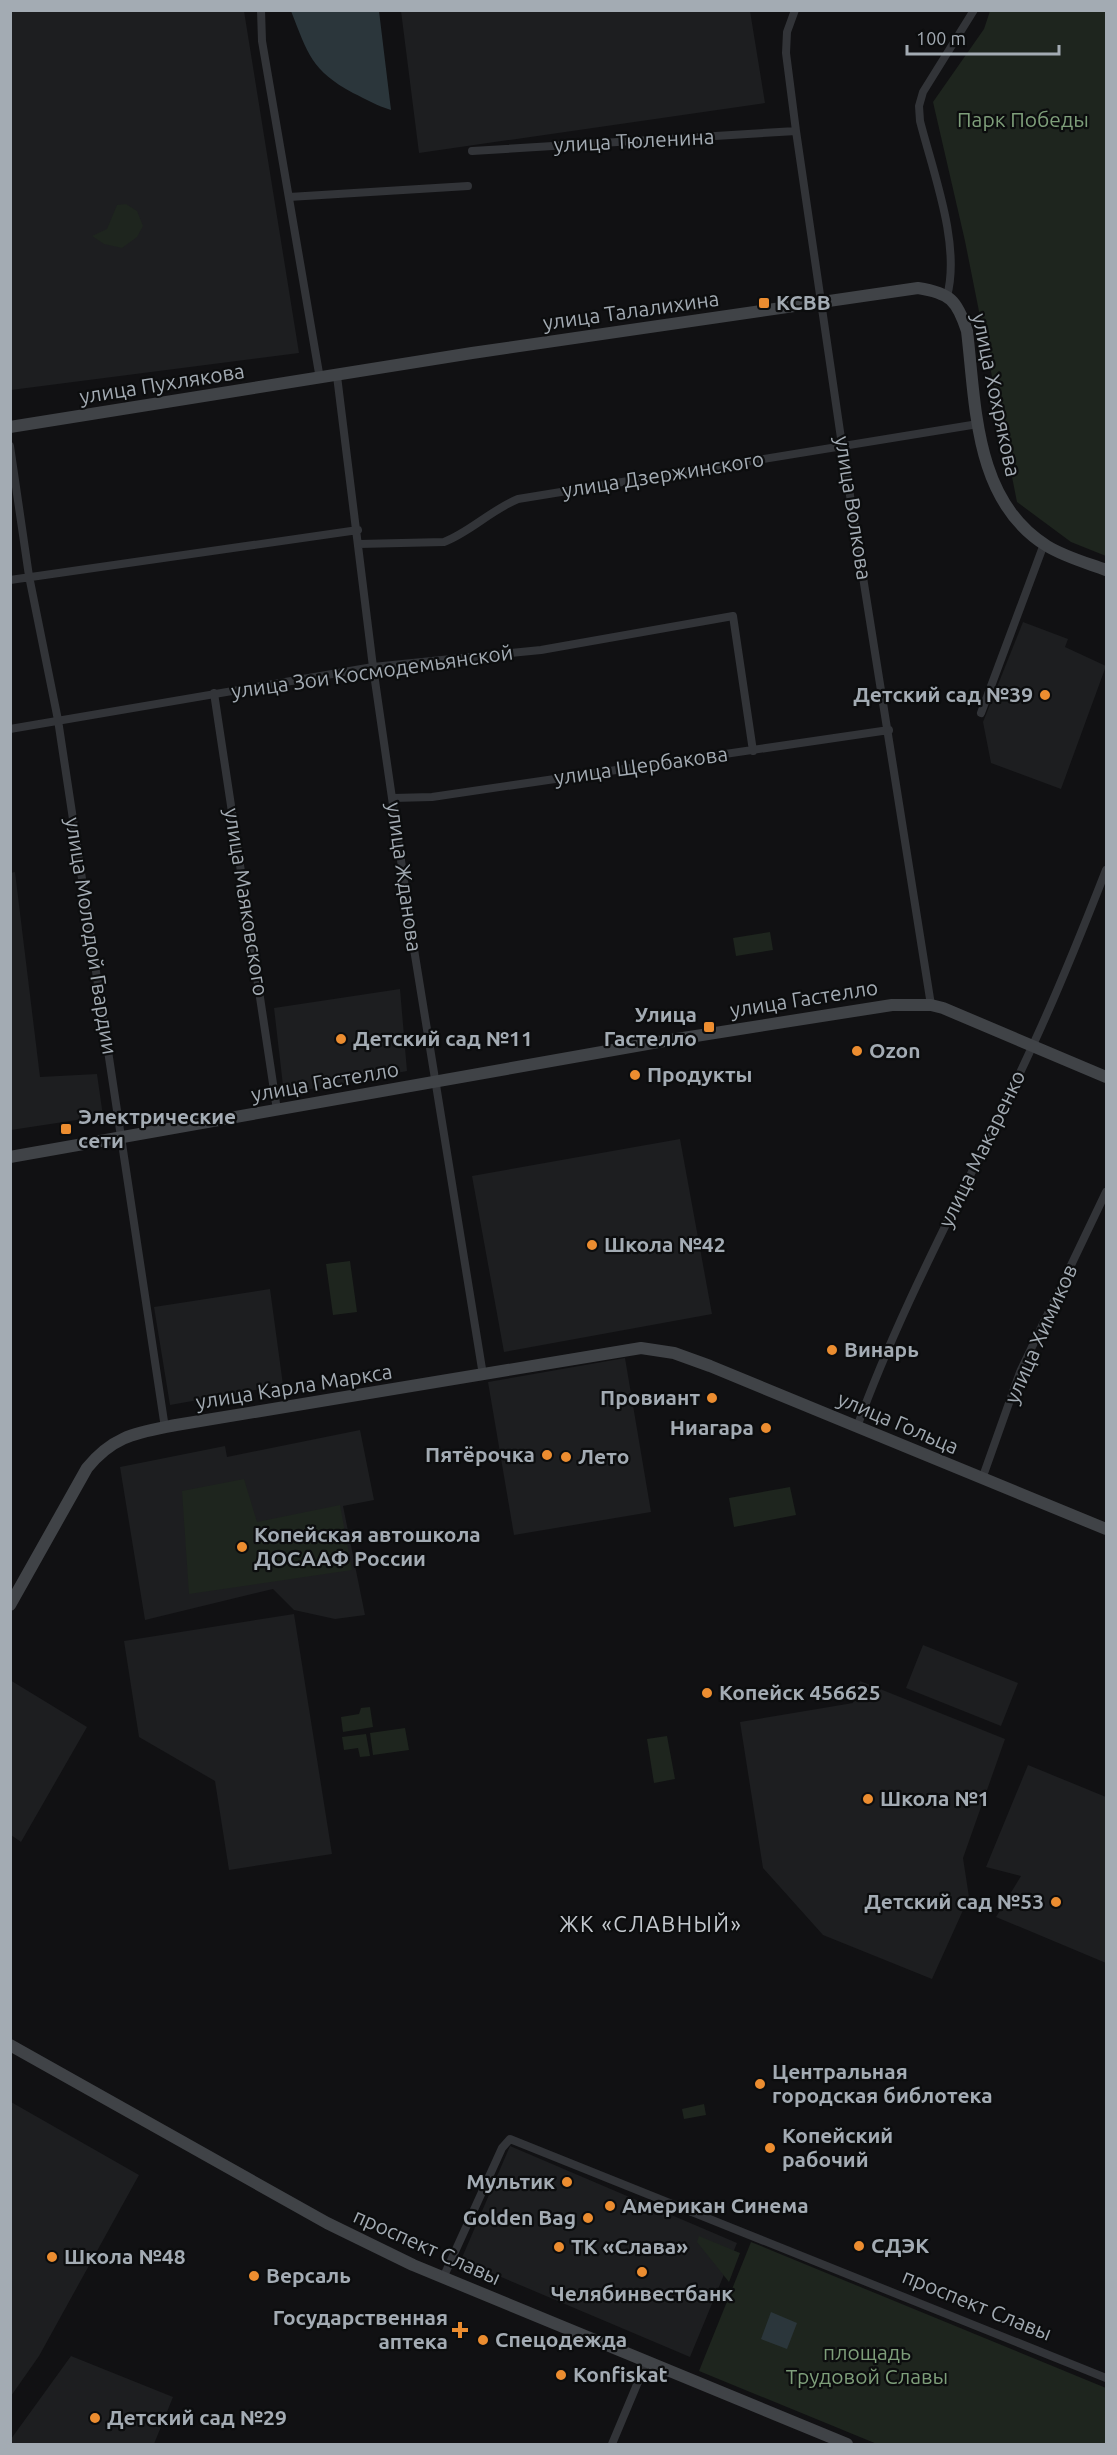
<svg xmlns="http://www.w3.org/2000/svg" width="1117" height="2455" viewBox="0 0 1117 2455" font-family="Ubuntu,sans-serif">
  <rect width="100%" height="100%" fill="#111113"/>
  <path fill="#1d1e20" d="M10,11H244L299,353L11,390Z
    M401,11H750L765,103L419,153Z
    M1023,622L1068,639L1065,647L1106,666L1061,789L991,763L983,722Z
    M15,872L40,1077L97,1074L103,1116L11,1130L10,873Z
    M400,989L407,1071L284,1094L274,1008Z
    M680,1139L712,1314L504,1352L472,1176Z
    M270,1289L283,1385L170,1405L154,1307Z
    M625,1358L651,1512L514,1535L488,1382Z
    M360,1430L374,1500L343,1506L365,1615L335,1619L294,1610L273,1589L145,1620L120,1467L225,1446L227,1457Z
    M294,1614L332,1854L229,1870L215,1781L139,1737L124,1641Z
    M923,1645L1018,1683L1001,1726L906,1688Z
    M10,1680L87,1727L21,1842L11,1835Z
    M860,1681L1005,1739L963,1858L969,1897L932,1979L823,1935L763,1868L740,1722L853,1703Z
    M1028,1765L1106,1797V1963L996,1917L1021,1876L986,1867Z
    M11,2102L139,2175L39,2356L11,2396Z
    M510,2146L737,2243L690,2357L461,2260Z
    M71,2356L173,2397L154,2444H11V2439Z"/>
  <path fill="#1e251e" d="M990,11H1106V556L1071,542L1017,502L965,241L933,102L984,29Z
    M126,204L137,211L143,226L137,237L122,248L104,244L92,236L107,229L117,205Z
    M770,932L773,950L736,956L733,938Z
    M350,1261L357,1312L333,1315L326,1264Z
    M244,1479L257,1522L340,1505L352,1570L189,1594L182,1491Z
    M790,1487L796,1515L734,1527L729,1498Z
    M370,1707L373,1727L343,1732L341,1717L359,1714L361,1708Z
    M405,1728L409,1750L373,1755L370,1733Z
    M366,1734L370,1756L360,1757L358,1748L344,1750L342,1737Z
    M667,1736L675,1779L654,1783L647,1739Z
    M704,2104L706,2115L684,2119L682,2109Z
    M699,2236L740,2253L729,2282L697,2242Z
    M751,2242L1106,2388V2444H877L699,2371Z"/>
  <path fill="#2b363b" d="M291,11H379L391,110C377,106 366,99 353,93C311,70 308,54 291,11Z
    M771,2312L797,2323L787,2349L761,2339Z"/>
  <g fill="none" stroke-linecap="round" stroke-linejoin="round">
    <path stroke="#323438" stroke-width="8" d="M261,10L262,41L320,379
      M795,10L787,32L786,53L796,131L842,445L931,1005
      M472,151L796,131
      M289,197L468,186
      M947,296C961,245 933,172 920,121L919,106L923,92L974,10
      M337,376L373,667L413,943L483,1375
      M10,446L29,576L58,720L165,1428
      M359,544L444,542C470,532 491,510 518,499L978,424
      M10,580L358,530
      M214,693L277,1110
      M981,713L1044,544
      M10,729L373,667L541,650L733,616L753,751
      M393,798L432,797L889,730
      M857,1427C905,1295 974,1174 1032,1047C1059,989 1083,929 1106,870
      M982,1479L1020,1372L1106,1192
      M443,2278L502,2148L510,2139L1106,2378
      M612,2444L646,2363"/>
    <path stroke="#404347" stroke-width="12" d="M10,427L472,353L918,288C950,293 957,300 967,331C976,406 974,501 1047,546C1065,557 1087,563 1106,570
      M10,1157L664,1041L892,1005H931L943,1008L1106,1077
      M10,1605L87,1468C114,1435 137,1433 176,1425L641,1348L674,1353L710,1366L1106,1529
      M10,2045L327,2223L413,2265L847,2444"/>
  </g>
  <g fill="#ec8d30" stroke="#0c0d0e" stroke-width="2">
    <rect x="758" y="297" width="12" height="12" rx="3"/>
    <circle cx="1045" cy="695" r="6"/>
    <rect x="703" y="1021" width="12" height="12" rx="3"/>
    <circle cx="341" cy="1039" r="6"/>
    <circle cx="857" cy="1051" r="6"/>
    <circle cx="635" cy="1075" r="6"/>
    <rect x="60" y="1123" width="12" height="12" rx="3"/>
    <circle cx="592" cy="1245" r="6"/>
    <circle cx="832" cy="1350" r="6"/>
    <circle cx="712" cy="1398" r="6"/>
    <circle cx="766" cy="1428" r="6"/>
    <circle cx="547" cy="1455" r="6"/>
    <circle cx="566" cy="1457" r="6"/>
    <circle cx="242" cy="1547" r="6"/>
    <circle cx="707" cy="1693" r="6"/>
    <circle cx="868" cy="1799" r="6"/>
    <circle cx="1056" cy="1902" r="6"/>
    <circle cx="760" cy="2084" r="6"/>
    <circle cx="770" cy="2148" r="6"/>
    <circle cx="567" cy="2182" r="6"/>
    <circle cx="610" cy="2206" r="6"/>
    <circle cx="588" cy="2218" r="6"/>
    <circle cx="859" cy="2246" r="6"/>
    <circle cx="559" cy="2247" r="6"/>
    <circle cx="52" cy="2257" r="6"/>
    <circle cx="642" cy="2272" r="6"/>
    <circle cx="254" cy="2276" r="6"/>
    <path d="M457 2321h6v6h6v6h-6v6h-6v-6h-6v-6h6z"/>
    <circle cx="483" cy="2340" r="6"/>
    <circle cx="561" cy="2375" r="6"/>
    <circle cx="95" cy="2418" r="6"/>
  </g>
  <g text-anchor="middle" stroke-width="4.5" stroke-linejoin="round" paint-order="stroke">
    <g font-size="21" fill="#7e9e7a" stroke="#0c0d0e">
      <text x="1023" y="127">Парк Победы</text>
      <text x="867" y="2360">площадь<tspan x="867" dy="24">Трудовой Славы</tspan></text>
    </g>
    <g font-size="21" fill="#a3abb3" stroke="#0c0d0e">
      <text transform="translate(634 141) rotate(-3)" y="7">улица Тюленина</text>
      <text transform="translate(631 311) rotate(-8)" y="7">улица Талалихина</text>
      <text transform="translate(162 384) rotate(-9)" y="7">улица Пухлякова</text>
      <text transform="translate(996 395) rotate(78)" y="7">улица Хохрякова</text>
      <text transform="translate(663 475) rotate(-9)" y="7">улица Дзержинского</text>
      <text transform="translate(853 508) rotate(81)" y="7">улица Волкова</text>
      <text transform="translate(372 672) rotate(-8)" y="7">улица Зои Космодемьянской</text>
      <text transform="translate(641 766) rotate(-8)" y="7">улица Щербакова</text>
      <text transform="translate(404 877) rotate(82)" y="7">улица Жданова</text>
      <text transform="translate(246 902) rotate(81)" y="7">улица Маяковского</text>
      <text transform="translate(91 936) rotate(81)" y="7">улица Молодой Гвардии</text>
      <text transform="translate(804 999) rotate(-9)" y="7">улица Гастелло</text>
      <text transform="translate(325 1082) rotate(-10)" y="7">улица Гастелло</text>
      <text transform="translate(982 1149) rotate(-64)" y="7">улица Макаренко</text>
      <text transform="translate(1041 1334) rotate(-66)" y="7">улица Химиков</text>
      <text transform="translate(294 1387) rotate(-9)" y="7">улица Карла Маркса</text>
      <text transform="translate(898 1423) rotate(23)" y="7">улица Гольца</text>
      <text transform="translate(427 2247) rotate(24)" y="7">проспект Славы</text>
      <text transform="translate(977 2305) rotate(22)" y="7">проспект Славы</text>
    </g>
    <g font-size="21" font-weight="bold" fill="#a3abb3" stroke="#0c0d0e" text-anchor="start">
      <text x="776" y="310">КСВВ</text>
      <text x="1033" y="702" text-anchor="end">Детский сад №39</text>
      <text x="697" y="1022" text-anchor="end">Улица<tspan x="697" dy="24">Гастелло</tspan></text>
      <text x="353" y="1046">Детский сад №11</text>
      <text x="869" y="1058">Ozon</text>
      <text x="647" y="1082">Продукты</text>
      <text x="78" y="1124">Электрические<tspan x="78" dy="24">сети</tspan></text>
      <text x="604" y="1252">Школа №42</text>
      <text x="844" y="1357">Винарь</text>
      <text x="700" y="1405" text-anchor="end">Провиант</text>
      <text x="754" y="1435" text-anchor="end">Ниагара</text>
      <text x="535" y="1462" text-anchor="end">Пятёрочка</text>
      <text x="578" y="1464">Лето</text>
      <text x="254" y="1542">Копейская автошкола<tspan x="254" dy="24">ДОСААФ России</tspan></text>
      <text x="719" y="1700">Копейск 456625</text>
      <text x="880" y="1806">Школа №1</text>
      <text x="1044" y="1909" text-anchor="end">Детский сад №53</text>
      <text x="772" y="2079">Центральная<tspan x="772" dy="24">городская библотека</tspan></text>
      <text x="782" y="2143">Копейский<tspan x="782" dy="24">рабочий</tspan></text>
      <text x="555" y="2189" text-anchor="end">Мультик</text>
      <text x="622" y="2213">Американ Синема</text>
      <text x="576" y="2225" text-anchor="end">Golden Bag</text>
      <text x="871" y="2253">СДЭК</text>
      <text x="571" y="2254">ТК «Слава»</text>
      <text x="64" y="2264">Школа №48</text>
      <text x="266" y="2283">Версаль</text>
      <text x="642" y="2301" text-anchor="middle">Челябинвестбанк</text>
      <text x="448" y="2325" text-anchor="end">Государственная<tspan x="448" dy="24">аптека</tspan></text>
      <text x="495" y="2347">Спецодежда</text>
      <text x="573" y="2382">Konfiskat</text>
      <text x="107" y="2425">Детский сад №29</text>
    </g>
    <g font-size="22" letter-spacing="1.5" fill="#c4c9cf" stroke="#0c0d0e">
      <text x="651" y="1932">ЖК «СЛАВНЫЙ»</text>
    </g>
  </g>
  <rect width="1117" height="2455" fill="none" stroke="#a3abb3" stroke-width="24"/>
  <path d="M907 45v9h152v-9" fill="none" stroke="#a3abb3" stroke-width="3"/>
  <text x="916" y="45" font-size="18" fill="#a3abb3" stroke="#0c0d0e" stroke-width="4.5" paint-order="stroke">100 m</text>
</svg>
